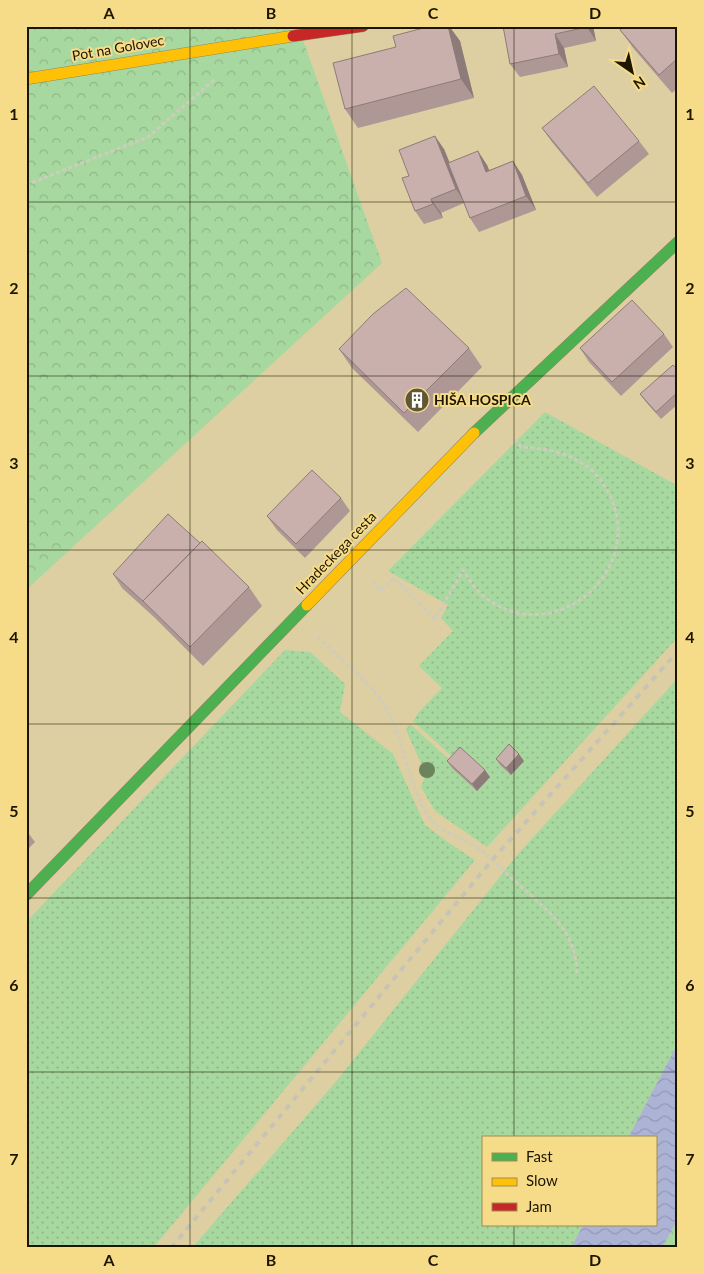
<svg xmlns="http://www.w3.org/2000/svg" width="704" height="1274" viewBox="0 0 704 1274" font-family="Lato,sans-serif">
  <defs>
    <pattern id="grass-dots" width="8" height="8" patternUnits="userSpaceOnUse" patternTransform="scale(1.25)"><rect width="8" height="8" fill="#a7d89f"/><path d="M2 2h.1M6 6h.1" fill="none" stroke="#8fb887" stroke-width="1.8" stroke-linecap="round"/></pattern>
    <pattern id="forest-crowns" width="20" height="18" patternUnits="userSpaceOnUse" patternTransform="scale(1.25)"><rect width="20" height="18" fill="#a7d89f"/><path d="M2 6a3 3 0 1 1 6 0M12 15a3 3 0 1 1 6 0" fill="none" stroke="#8fb887"/></pattern>
    <pattern id="water-waves" width="16" height="10" patternUnits="userSpaceOnUse" patternTransform="scale(1.25)"><rect width="16" height="10" fill="#acb3d5"/><path d="M0 5q4-4 8 0t8 0" fill="none" stroke="#9499b5"/></pattern>
  </defs>
  <rect width="100%" height="100%" fill="#ddcfa1"/>
  <path fill="url(#grass-dots)" d="M545,412L678,486V637L487,847L435,811L421,787L426,774L406,730L410,724L455,765L453,768L477,791L490,777L458,762L413,721L419,712L442,688L419,666L453,631L441,618L448,605L388,571Z
    M285,650L310,652L345,684L340,712L393,754L425,825L449,843L475,860L153,1248H26V922Z
    M678,678V1043L628,1138H483V1225H583L571,1248H192L334,1084L519,853Z"/>
  <path fill="url(#forest-crowns)" d="M26,26H298L382,263L26,590Z
    M678,1219V1248H662Z"/>
  <path fill="url(#water-waves)" d="M678,1043V1219L662,1248H571L583,1225H655V1138H628Z"/>
  <g fill="none" stroke-linecap="round" stroke-linejoin="round">
    <defs>
      <path id="fast" d="M474,433L678,242
        M26,895L307,605"/>
      <path id="slow" d="M26,79L293,36
        M307,605L474,433"/>
      <path id="jam" d="M293,36L363,26"/>
    </defs>
    <use href="#fast" stroke="#938860" stroke-width="12"/>
    <use href="#slow" stroke="#938860" stroke-width="12"/>
    <use href="#jam" stroke="#938860" stroke-width="12"/>
    <path stroke="#cfccbe" stroke-width="3" stroke-dasharray="4 2.5" stroke-linecap="butt" d="M26,185L148,137L215,79
      M375,582L374,583L381,591L394,578L435,619L463,570C469,579 474,587 481,594C547,652 645,577 611,498C594,459 560,449 521,447L514,438
      M318,637C340,659 370,681 386,708C405,739 411,804 437,826C448,835 462,838 474,845C490,856 502,870 517,883C547,910 576,929 577,974"/>
    <use href="#fast" stroke="#4caf50" stroke-width="11"/>
    <use href="#slow" stroke="#ffc107" stroke-width="11"/>
    <use href="#jam" stroke="#c62828" stroke-width="11"/>
    <path stroke="#c7c3b6" stroke-width="4" stroke-dasharray="6 6" stroke-linecap="butt" d="M171,1248L493,859L678,651"/>
  </g>
  <circle fill="#6c845d" cx="427" cy="770" r="8"/>
  <path fill="#ae9795" d="M431,26H449L460,41L474,98L358,128L345,109L396,47Z
    M503,26H593L596,41L564,48L568,67L520,77L510,64Z
    M678,26V88L672,93L634,49L620,30Z
    M542,128L639,141L649,154L597,197L552,142Z
    M444,149L450,163L487,165L489,170L513,161L522,175L536,210L479,232L470,218L464,203L441,213L443,218L424,224L415,211L409,176Z
    M664,334L673,347L621,396L589,362L580,348Z
    M469,348L482,367L418,432L352,368L339,349Z
    M678,370V404L661,419L645,401L640,394Z
    M341,498L350,511L305,558L277,530L267,516Z
    M200,543L249,587L262,606L203,666L154,617L122,588L113,574Z
    M496,759L524,761L511,775L501,766Z
    M447,761L490,777L477,791L452,768Z
    M26,830L35,842L26,851Z"/>
  <path fill="#8d7b79" d="M448,26H449L460,41L474,98L461,79Z
    M587,26H593L596,41L587,27Z
    M555,34L564,48L568,67L559,54Z
    M435,136L444,149L465,203L456,189Z
    M478,151L487,165L495,185L486,172Z
    M513,161L522,175L536,210L526,196Z
    M431,199L441,213L443,218L433,204Z
    M519,754L524,761L511,775L506,768Z
    M485,770L490,777L477,791L472,784Z"/>
  <path fill="#cab0ad" stroke="#8d7b79" d="M431,26H448L461,79L345,109L333,63L396,47L393,36Z
    M503,26H587V27L555,34L559,54L510,64Z
    M625,26H678V58L659,75L620,30Z
    M594,86L639,141L588,183L542,128Z
    M435,136L456,189L431,199L433,204L415,211L402,178L409,176L399,150Z
    M478,151L486,172L513,161L526,196L470,218L448,163Z
    M406,288L469,348L404,413L339,349L373,314Z
    M632,300L664,334L612,382L580,348Z
    M673,365L678,370V392L656,412L640,394Z
    M312,470L341,498L296,544L267,516Z
    M168,514L200,543L143,601L145,603L113,574Z
    M202,541L249,587L190,647L143,601Z
    M509,744L519,754L506,768L496,759Z
    M460,747L485,770L472,784L447,761Z"/>
  <path fill="none" stroke="#1d1500" stroke-width="1" stroke-opacity="0.55" d="M190,26V1248M352,26V1248M514,26V1138M26,202H678M26,376H678M26,550H678M26,724H678M26,898H678M26,1072H678M514,1225V1248"/>
  <defs>
    <symbol id="building-disc" viewBox="-11 -11 22 22"><circle r="9.5" fill="#605638" stroke="#f6dc88"/><path d="M-4-6H4V6H1V3H-1V6H-4ZM-2.5-4.3h1.7v1.8h-1.7ZM.8-4.3h1.7v1.8H.8ZM-2.5-1h1.7V.8h-1.7ZM.8-1h1.7V.8H.8Z" fill="#fff"/></symbol>
  </defs>
  <g fill-rule="evenodd">
    <use href="#building-disc" x="403" y="386" width="28" height="28"/>
  </g>
  <g text-anchor="middle" stroke-width="4" stroke-linejoin="round" paint-order="stroke">
    <g font-size="14" fill="#1d1500" stroke="#f6dc88">
      <text transform="translate(118 48) rotate(-10)" y="5">Pot na Golovec</text>
      <text transform="translate(336 553) rotate(-46)" y="5">Hradeckega cesta</text>
    </g>
    <g font-size="14" font-weight="bold" fill="#1d1500" stroke="#f6dc88" text-anchor="start">
      <text x="434" y="405">HIŠA HOSPICA</text>
    </g>
  </g>
  <rect width="704" height="1274" fill="none" stroke="#f6dc88" stroke-width="55"/>
  <rect x="482" y="1136" width="175" height="90" fill="#f6dc88" stroke="#9f8c52"/>
  <rect x="492" y="1153" width="25" height="8" fill="#4caf50" stroke="#9f8c52"/>
  <text x="526" y="1162" font-size="15" fill="#1d1500">Fast</text>
  <rect x="492" y="1178" width="25" height="8" fill="#ffc107" stroke="#9f8c52"/>
  <text x="526" y="1186" font-size="15" fill="#1d1500">Slow</text>
  <rect x="492" y="1203" width="25" height="8" fill="#c62828" stroke="#9f8c52"/>
  <text x="526" y="1212" font-size="15" fill="#1d1500">Jam</text>
  <g transform="translate(632 72) rotate(146)" stroke="#f6dc88" stroke-width="4" paint-order="stroke">
  <path d="M0-4L9 19L0 12L-9 19Z" fill="#1d1500"/>
  <text y="-8" font-size="14" font-weight="bold" text-anchor="middle" fill="#1d1500">N</text>
  </g>
  <rect x="28" y="28" width="648" height="1218" fill="none" stroke="#1d1500" stroke-width="2"/>
  <g font-size="16" text-anchor="middle" font-weight="bold" fill="#1d1500">
    <text x="109" y="19">A</text>
    <text x="271" y="19">B</text>
    <text x="433" y="19">C</text>
    <text x="595" y="19">D</text>
    <text x="14" y="120">1</text>
    <text x="690" y="120">1</text>
    <text x="14" y="294">2</text>
    <text x="690" y="294">2</text>
    <text x="14" y="469">3</text>
    <text x="690" y="469">3</text>
    <text x="14" y="643">4</text>
    <text x="690" y="643">4</text>
    <text x="14" y="817">5</text>
    <text x="690" y="817">5</text>
    <text x="14" y="991">6</text>
    <text x="690" y="991">6</text>
    <text x="14" y="1165">7</text>
    <text x="690" y="1165">7</text>
    <text x="109" y="1266">A</text>
    <text x="271" y="1266">B</text>
    <text x="433" y="1266">C</text>
    <text x="595" y="1266">D</text>
  </g>
</svg>
